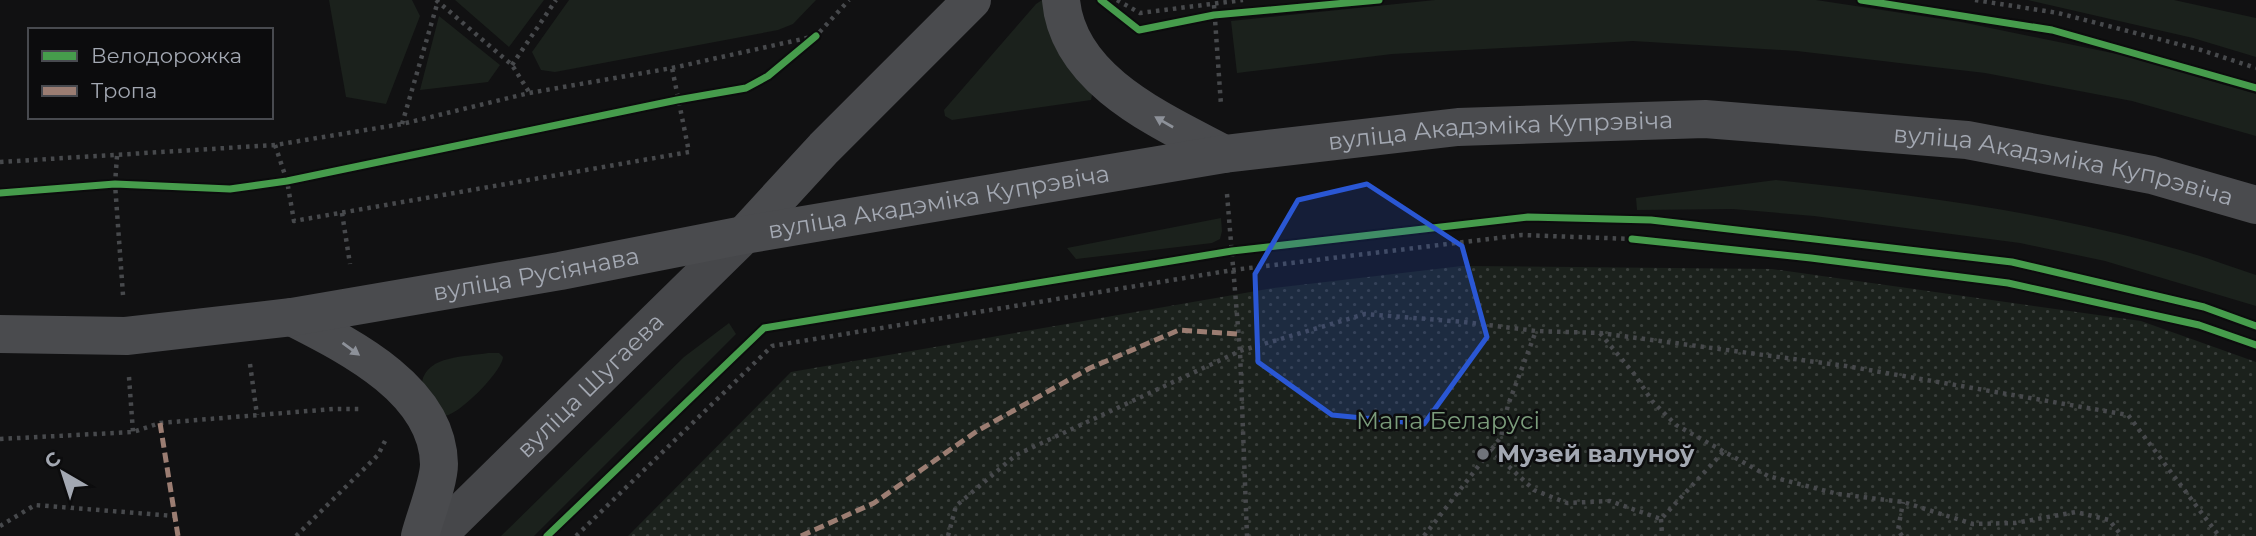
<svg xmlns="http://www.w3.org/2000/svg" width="2256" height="536" viewBox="0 0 2256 536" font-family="Montserrat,sans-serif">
  <defs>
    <pattern id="park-dots" width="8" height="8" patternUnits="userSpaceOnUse" patternTransform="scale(1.75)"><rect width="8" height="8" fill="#1b211c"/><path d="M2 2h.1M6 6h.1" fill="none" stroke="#393e3b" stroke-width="1.8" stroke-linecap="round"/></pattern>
  </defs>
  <rect width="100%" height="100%" fill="#111112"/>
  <path fill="#1b211c" d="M329,0H412L420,16L386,104L346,97Z
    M455,0H544L509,47Z
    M569,0H816L793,24L778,30L555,72L541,70L532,52Z
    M1042,0L1050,24L1094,86L1091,100L952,120L945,116L944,110L1036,4Z
    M1435,0H1816L1961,22L2122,55L2256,94V136L2132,101L1985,73L1797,51L1633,41L1392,54L1237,73L1231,21Z
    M2028,0H2174L2256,18V57L2193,38Z
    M439,16L500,65L488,82L420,90Z
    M1776,180C1911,194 2049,212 2180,250C2206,257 2231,267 2256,275V306L2105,261L2020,243L1814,216L1733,209L1637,210L1636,198Z
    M1221,218L1222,231L1220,239L1212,243L1076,259L1067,248Z
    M729,323L736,334L534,536H501L684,357Z
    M488,353H499L503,357C502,372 458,416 444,416L422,382C427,355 466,357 488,353Z"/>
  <path fill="url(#park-dots)" d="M1462,266L1772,269L2141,321L2256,362V536H628L791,372L1274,288Z"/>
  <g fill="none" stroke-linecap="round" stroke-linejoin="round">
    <path stroke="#47494c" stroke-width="4.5" stroke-dasharray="3.5 5" stroke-linecap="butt" d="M436,0L512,65L529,92
      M1117,0L1140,13L1243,0
      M1975,0L2058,13L2201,50L2256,68
      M1214,5L1221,105
      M512,65L556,0
      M402,124L438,1
      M275,145L287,181L294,221L689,152L672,68
      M117,156L115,184L123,295
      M0,162L275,145L402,124L529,93L672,68L816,36L849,0
      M1227,194L1240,351L1247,536
      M342,213L350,264
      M1600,333L1635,375L1652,401L1676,425L1768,476L1838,494L1903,502L1973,524L2015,523L2076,512L2109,520L2122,536
      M250,364L257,415
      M129,377L133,432
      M0,439L133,432L160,423L333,409H361
      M1490,449L1534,490L1567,503L1610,501L1661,519L1725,450
      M1661,519L1662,536
      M0,526L35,505L175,516
      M296,536L378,455L387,437
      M576,536L772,346L1233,270L1522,235L1632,239L1811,258L2008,283L2199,325L2256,345
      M948,536L956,506L1016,455L1240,351L1365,314L1464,322L1536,331L1600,333L1846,366L2128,415L2219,536
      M1299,536H1300
      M1424,536L1501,437L1508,405L1536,331
      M1902,536L1898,530L1903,502"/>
    <path stroke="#46474a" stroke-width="38" id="s1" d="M437,536L744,235"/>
    <g stroke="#4a4b4e" stroke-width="38">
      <path d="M1061,0C1068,81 1162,121 1224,154"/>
      <path d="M744,235L824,148L972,0"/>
      <path d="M292,317C349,346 438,390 439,464C439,482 425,517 420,536"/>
      <path id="s2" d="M0,334L126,336L292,317L560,271L744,235L1224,154L1458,127L1705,119L1967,140L2152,175L2256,205"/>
    </g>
    <path stroke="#9b7d72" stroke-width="5" stroke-dasharray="10 5" stroke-linecap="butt" d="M160,423L178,536
      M801,536L874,503L977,431L1090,368L1179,330L1238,334"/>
    <defs>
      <path id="cycleway" d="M1101,0L1139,30L1214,15L1379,0
        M1861,0L2052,30L2256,88
        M0,193L115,184L230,189L287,181L677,100L746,88L768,76L816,36
        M1632,239L1811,258L2008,283L2199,325L2256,345
        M547,536L764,328L1232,251L1528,217L1651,220L2012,262L2204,307L2256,326"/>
    </defs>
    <use href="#cycleway" stroke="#0c0c0d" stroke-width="11"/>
    <use href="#cycleway" stroke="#469c4c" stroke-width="7"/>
  </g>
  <defs><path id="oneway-solid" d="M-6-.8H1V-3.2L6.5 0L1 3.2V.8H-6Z" transform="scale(1.75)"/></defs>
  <g fill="#8d9199">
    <use href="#oneway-solid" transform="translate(1164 122) rotate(-150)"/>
    <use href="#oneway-solid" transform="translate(351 349) rotate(36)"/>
  </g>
  <path fill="#2a57d4" fill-opacity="0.2" stroke="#2a57d4" stroke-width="5" stroke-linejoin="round" d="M1367,184L1462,246L1487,337L1424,424L1332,415L1258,362L1255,274L1298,200Z"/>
  <circle fill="#70737a" stroke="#0c0c0d" stroke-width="2.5" cx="1483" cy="454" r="7"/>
  <g text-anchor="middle" stroke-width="5" stroke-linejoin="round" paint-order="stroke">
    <g font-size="24" fill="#a3a8b2" stroke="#0c0c0d">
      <text dy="8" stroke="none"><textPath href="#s2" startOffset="1517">вуліца Акадэміка Купрэвіча</textPath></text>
      <text dy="8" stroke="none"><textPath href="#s2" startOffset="2084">вуліца Акадэміка Купрэвіча</textPath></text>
      <text dy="8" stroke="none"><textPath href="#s2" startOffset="950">вуліца Акадэміка Купрэвіча</textPath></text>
      <text dy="8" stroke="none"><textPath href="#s2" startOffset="541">вуліца Русіянава</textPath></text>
      <text dy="8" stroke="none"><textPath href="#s1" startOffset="215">вуліца Шугаева</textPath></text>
    </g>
    <g font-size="24" fill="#7b9c7b" stroke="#0c0c0d">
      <text x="1448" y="429">Мапа Беларусі</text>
    </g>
    <g font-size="24" font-weight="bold" fill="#a3a8b2" stroke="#0c0c0d" text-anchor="start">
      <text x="1497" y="462">Музей валуноў</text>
    </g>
  </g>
  <rect x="28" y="28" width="245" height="91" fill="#0c0c0d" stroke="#484a4f" stroke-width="2"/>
  <rect x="42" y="51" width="35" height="10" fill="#469c4c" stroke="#484a4f" stroke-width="2"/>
  <text x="91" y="63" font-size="21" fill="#a3a8b2">Велодорожка</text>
  <rect x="42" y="86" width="35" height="10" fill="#9b7d72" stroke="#484a4f" stroke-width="2"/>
  <text x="91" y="98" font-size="21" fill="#a3a8b2">Тропа</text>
  <g transform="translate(63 473) rotate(321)" stroke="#0c0c0d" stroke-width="5" paint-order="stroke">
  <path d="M0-5L12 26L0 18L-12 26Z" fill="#a3a8b2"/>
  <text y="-10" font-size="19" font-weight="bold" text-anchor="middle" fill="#a3a8b2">С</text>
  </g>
</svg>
